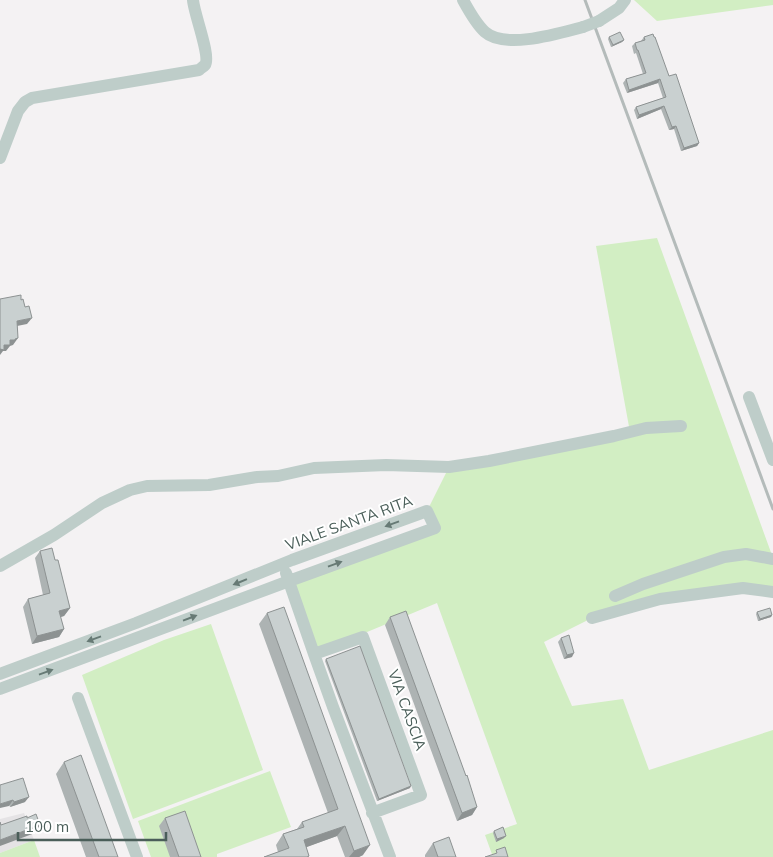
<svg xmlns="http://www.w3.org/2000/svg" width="773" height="857" viewBox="0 0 773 857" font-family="Mulish,sans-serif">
  <rect width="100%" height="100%" fill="#f4f2f3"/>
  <path fill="#e5e3e5" d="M24,813L34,840L0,853V819Z"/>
  <path fill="#d2eec3" d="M634,0H773V5L657,21Z
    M657,238L773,558V592L743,588L592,618L544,642L572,706L623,699L649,770L773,730V857H493L485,835L517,824L437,603L314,654L289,581L434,529L427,511L449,467L630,432L596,246Z
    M211,624L263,770L133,819L82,675L164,640Z
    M270,771L291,827L217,854V857H151L138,821Z
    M34,840L40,857H0V853Z"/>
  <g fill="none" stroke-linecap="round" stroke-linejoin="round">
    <path stroke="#becdc9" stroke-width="12" d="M463,0C469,11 476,24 485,32C505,50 560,33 583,27
      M599,21L619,8L625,0
      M0,158L18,111L25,102L32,98L199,70C201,68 203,67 205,65C211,56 194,14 193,0
      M749,397L773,460
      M0,566L54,535L102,503L130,490L147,486L209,485L257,477L278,476L314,468L386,465L449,467L489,461L614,436L646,428L681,426
      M286,573L314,654L333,707L390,857
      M615,596L643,584L724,557L746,554L773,559
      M592,618L660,599L743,588L773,592
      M314,654L363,637L421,795L372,813
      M0,674L136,623L292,560L427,511L435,528L289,581L0,689
      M78,698L137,857"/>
    <path stroke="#b4bbba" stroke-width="3" d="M585,0L773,509"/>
    <path stroke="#becdc9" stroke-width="12" d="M583,27L599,21"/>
  </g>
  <path fill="#adb3b3" d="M609,37L624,40L622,42L611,47L608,39Z
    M644,37L669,76L699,143L697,146L681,151L674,129L669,130L661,109L637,119L634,110L636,107L663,98L658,83L627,93L623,83L626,79L643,74L636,53L634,54L632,46L635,43L641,41Z
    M40,551L55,560L70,608L64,616L60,617L64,629L59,637L32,644L23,607L28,599L43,595L35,558Z
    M757,612L772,615L771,617L758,621L756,614Z
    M267,613L363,855L359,857H345L337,836L306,847L309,856V857H264L278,852L276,845L283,834L297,829L302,822L328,813L259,624Z
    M390,617L477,807L472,815L457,821L385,625Z
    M561,638L572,657L564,659L558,642Z
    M326,659L410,788L377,801L325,661Z
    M64,762L118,857H86L56,774Z
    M0,785L25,802L10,807Z
    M165,818L201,857H170L159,826Z
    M494,831L504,838L496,842L493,833Z
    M433,843L456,857H425V855Z"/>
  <path fill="#8d9292" d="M624,40L622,42L611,47L613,45Z
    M660,79L658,83L627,93L629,90Z
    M664,106L661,109L637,119L639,115Z
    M676,126L674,129L669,130L672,127Z
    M699,143L697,146L681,151L684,148Z
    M32,318L27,324L12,327L17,321Z
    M18,338L13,345L10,346L6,351H3L0,355V349L4,345L10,340Z
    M70,608L64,616L54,619L59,611Z
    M772,615L771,617L758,621L760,619Z
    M64,629L59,637L32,644L37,636Z
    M574,653L572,657L564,659L567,655Z
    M411,786L410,788L377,801L379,799Z
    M29,797L25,802L10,807L14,802Z
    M13,800L9,806L0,808V804Z
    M477,807L472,815L457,821L462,813Z
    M40,825L35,833L0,846V840Z
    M345,826L337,836L296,851L304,840Z
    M506,836L504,838L496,842L497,839Z
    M370,845L363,855L359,857H349L354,851Z"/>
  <path fill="#c9d0d0" stroke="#8d9292" d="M620,32L624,40L613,45L609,37Z
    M653,34L654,37H655L669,76L676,74L699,143L684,148L676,126L672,127L664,106L639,115L636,107L666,97L660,79L629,90L626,79L646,73L638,50H637L635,43L645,40L644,37Z
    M21,295V300L23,299L25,307L29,306L32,318L17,321L18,338L15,339V340H10V345H4V350L0,349V299Z
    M52,548L55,560H58L70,608L59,611L64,629L37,636L28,599L50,593L40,551Z
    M284,607L370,845L354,851L345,826L304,840L309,856L307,857H264L289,848L283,834L304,827L302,822L338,809L267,613Z
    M770,608L772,615L760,619L757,612Z
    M406,611L466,776L467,775L477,807L462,813L390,617Z
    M569,635L574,653L567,655L561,638Z
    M360,646L411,786L379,799L326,659Z
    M81,755L118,857H99L64,762Z
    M23,778L29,797L14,802L13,800L0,804V785Z
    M185,811L201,857H179L165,818Z
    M36,814L40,825L0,840V822L1,825L27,816V818Z
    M503,827L506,836L497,839L494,831Z
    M449,837L456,857H438L433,843Z
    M505,847L508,857H485L497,853L496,850Z"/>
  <defs><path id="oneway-solid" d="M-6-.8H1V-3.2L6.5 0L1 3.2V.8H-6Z" transform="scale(1.25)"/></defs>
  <g fill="#677a75">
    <use href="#oneway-solid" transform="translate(392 524) rotate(160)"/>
    <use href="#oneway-solid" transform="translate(335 564) rotate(-20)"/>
    <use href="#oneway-solid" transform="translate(240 582) rotate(158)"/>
    <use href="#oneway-solid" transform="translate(190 618) rotate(-21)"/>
    <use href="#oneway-solid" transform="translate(94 639) rotate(160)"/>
    <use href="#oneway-solid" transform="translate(46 672) rotate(-20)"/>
  </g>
  <g text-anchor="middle" stroke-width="4" stroke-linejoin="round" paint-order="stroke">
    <g font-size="15" fill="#4a5e59" stroke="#fff">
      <text transform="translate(349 523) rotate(-20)" y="5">VIALE SANTA RITA</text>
      <text transform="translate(407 710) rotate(70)" y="5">VIA CASCIA</text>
    </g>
  </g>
  <path d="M18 832v8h148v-8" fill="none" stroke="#4a5e59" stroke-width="2.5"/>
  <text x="25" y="832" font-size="15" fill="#4a5e59" stroke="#ffffff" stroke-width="4" paint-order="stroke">100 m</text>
</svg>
